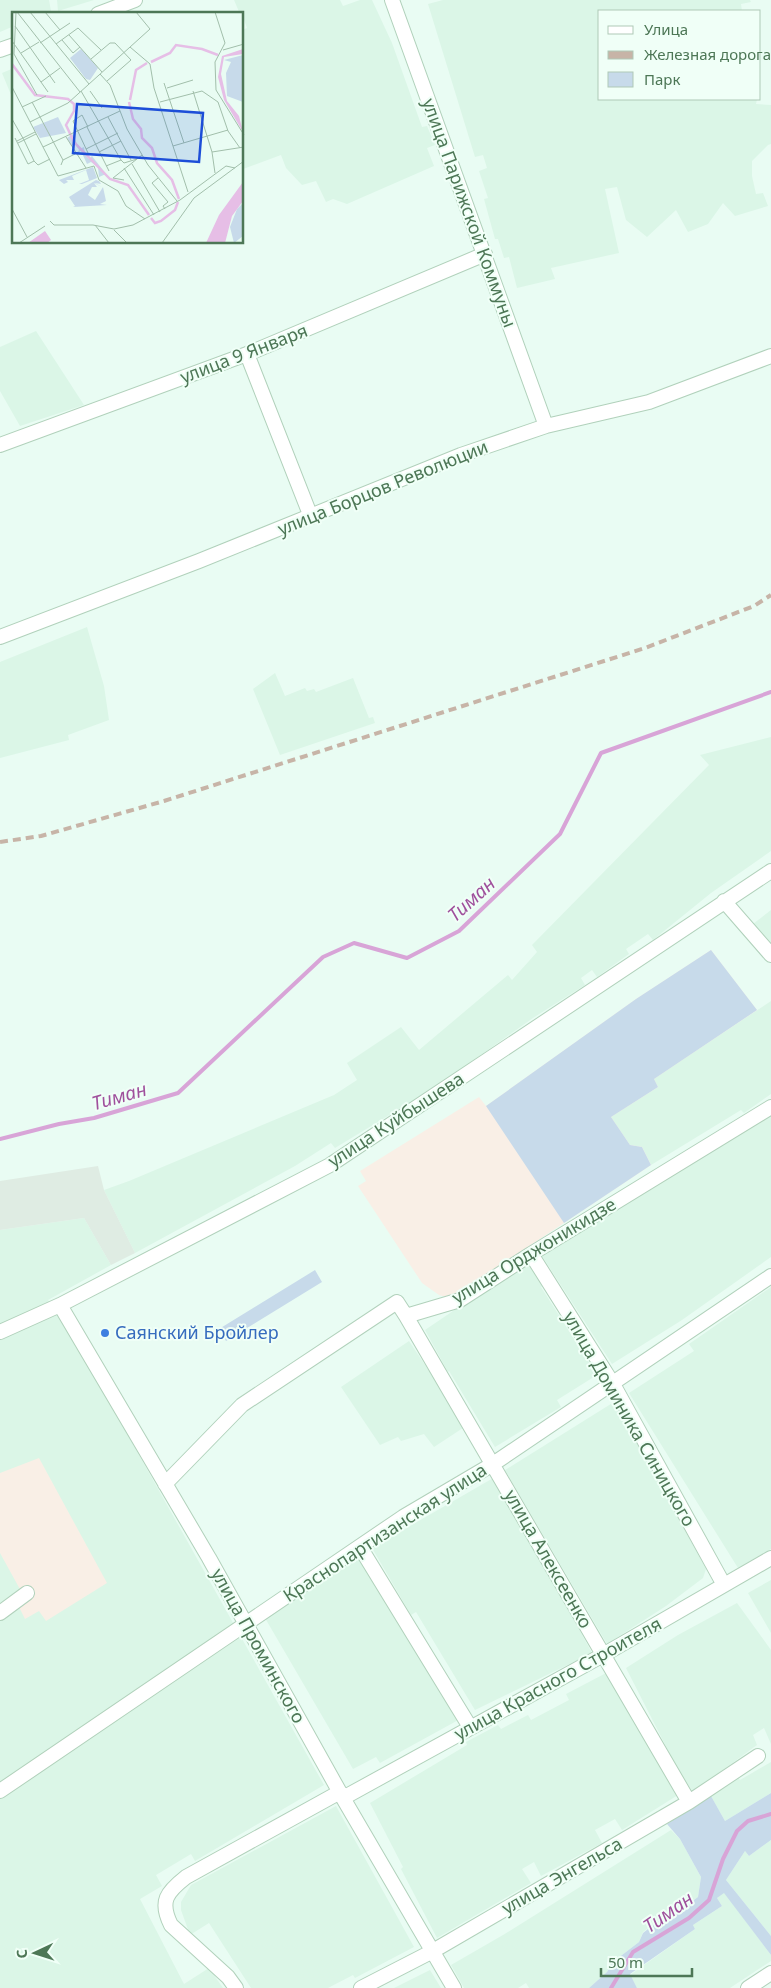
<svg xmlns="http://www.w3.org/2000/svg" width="771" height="1988" viewBox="0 0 771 1988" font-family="'Noto Sans',sans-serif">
  <rect width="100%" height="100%" fill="#e9fcf3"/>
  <path fill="#dbf6e7" d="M0,0H49L51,11L45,14H14V26L0,32Z
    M57,0H94L58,11Z
    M234,0H340L343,6L360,0H372L392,43L422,127L427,126L435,145L427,148L434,166L347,204L333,199L326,202L316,181L302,185L286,168L281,155L243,169L242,30L247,28L242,14H240Z
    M443,0H750L751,2L741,4L742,11H600V99H757L756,104L771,105V144L768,145L752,161V176L756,194L763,193L768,206L735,216L723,203L708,224L688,232L676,210L647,237L626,220L617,187L605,189L619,253L551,268L555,279L517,288L509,257L504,258L498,239H495L484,199L488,198L479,171L487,168L483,155L475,157L428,4Z
    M14,68V102L2,73Z
    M36,331L84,405L20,426L0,391V347Z
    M87,627L104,686L109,720L68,735L69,740L0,758V662Z
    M275,673L285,696L305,688L307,691L314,689L316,692L353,678L369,718L373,717L375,723L280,755L253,689Z
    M771,737V851L711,893L653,940L648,934L626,949L629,954L597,977L592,970L581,978L585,985L533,1018L437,1086L335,1148L331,1143L295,1166L135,1253L104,1190L129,1181L334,1095L357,1080L347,1063L401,1027L419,1050L508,975L512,980L537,952L532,945L709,765L700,755Z
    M771,910V947L753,924Z
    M771,1001V1094L744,1113L741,1110L651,1165L642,1147L630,1145L610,1117L658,1087L653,1079Z
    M771,1115V1257L682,1320L612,1364L542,1256L701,1154Z
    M84,1218L111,1265L48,1300L65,1323L324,1785L195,1861L191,1854L156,1875L162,1886L140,1899L184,1984L209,1968L223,1988H0V1230Z
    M528,1260L545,1284L541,1287L597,1375L557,1400L561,1407L495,1447L449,1371L448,1372L425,1330Z
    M771,1287V1549L738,1568L629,1393L694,1351L689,1344Z
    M409,1341L466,1426L434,1447L424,1434L401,1441L398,1437L380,1445L341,1387Z
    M614,1402L706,1569L703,1578L666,1606L607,1644L505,1470Z
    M495,1477L519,1525L523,1532H526L592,1653L475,1710L416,1612L411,1615L372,1548Z
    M362,1555L462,1718L380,1763L376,1757L353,1769L265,1618Z
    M771,1580V1633L748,1593Z
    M737,1603L771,1650V1744L764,1728L753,1735L757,1745L693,1792L677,1768L626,1668L678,1635Z
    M608,1672L678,1795L622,1830L615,1819L595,1830L602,1843L541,1876L534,1862L522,1869L531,1883L437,1938L401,1869L403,1867L370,1803L467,1745L466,1742L498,1725L501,1729L528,1715L531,1720L569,1700L566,1694Z
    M771,1762V1793L725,1821L711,1796L738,1777L740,1780Z
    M336,1806L414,1947L355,1978L353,1975L328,1988H251L209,1923L190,1935L181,1910V1902L191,1885Z
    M671,1830L680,1839L701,1877L698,1897L671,1917L668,1913L643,1932L639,1942L613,1962L607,1972L589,1988H529L526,1983L518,1988H464L451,1965L503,1935Z
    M771,1840V1936L726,1880L745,1851L749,1856Z
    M724,1892L771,1955V1961L730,1988H637L630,1975L695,1929L693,1925L722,1906L717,1898Z
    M430,1970L441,1988H394Z"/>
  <path fill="#dfece3" d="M98,1166L104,1190L135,1253L111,1265L84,1218L0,1230V1181Z"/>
  <path fill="#f9efe6" d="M711,950L757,1010L654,1079L658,1087L611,1117L630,1145L642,1147L651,1165L456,1295L446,1297L439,1295L422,1283L358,1186L366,1181L360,1171L479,1097L486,1106L636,999Z
    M39,1458L107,1583L46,1621L39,1611L25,1619L19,1607L27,1602L0,1553V1473Z"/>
  <path fill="#c7daea" d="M711,950L757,1010L654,1079L658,1087L611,1117L630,1145L642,1147L651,1165L564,1223L486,1106L636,999Z
    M315,1270L322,1282L226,1341L219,1329Z
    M771,1793V1840L749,1856L745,1851L726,1880L771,1936V1955L724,1893L717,1898L722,1906L693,1925L695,1929L630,1974L637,1988H589L607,1972L613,1962L639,1942L643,1933L668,1913L671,1917L698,1897L701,1877L680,1839L667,1824L711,1796L725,1821Z"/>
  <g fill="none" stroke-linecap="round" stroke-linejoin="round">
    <path stroke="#d8a4d7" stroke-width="4" d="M0,1139L59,1124L94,1118L178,1093L323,957L354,943L407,958L459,931L560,834L601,753L771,692
      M611,1988L633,1952L689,1918L709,1900L723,1859L737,1831L748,1821L771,1814"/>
    <defs>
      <path id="minor" d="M392,0L546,426
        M98,14L135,0
        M0,50L14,45
        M247,354L311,517
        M0,445L247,354L485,254
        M0,637L199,561L461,455L546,426L649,402L771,356
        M724,901L771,955
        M531,1254L613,1384L724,1585
        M60,1305L209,1558L343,1798L454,1988
        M406,1316L689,1802
        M0,1332L60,1305L330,1165L771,871
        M165,1484L242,1405L397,1302L406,1316L460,1300L531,1254L771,1107
        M360,1547L470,1727
        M0,1613L27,1593
        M0,1791L403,1517L493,1464L771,1276
        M343,1798L603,1655L771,1558
        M236,1988L228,1977L171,1925C159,1901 167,1892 186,1877L340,1792
        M361,1988L433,1951L689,1802L758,1756
        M748,1988L771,1973"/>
    </defs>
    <use href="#minor" stroke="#b1d1bb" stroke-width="16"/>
    <use href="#minor" stroke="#fff" stroke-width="14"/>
    <path stroke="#c7b4a7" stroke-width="4" stroke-dasharray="8 5" stroke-linecap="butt" d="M0,842L41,836L164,801L645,648L754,606L771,595"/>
  </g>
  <circle fill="#3f7fe0" stroke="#f0fff7" stroke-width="2" cx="105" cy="1333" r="5"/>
  <g text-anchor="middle" stroke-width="4" stroke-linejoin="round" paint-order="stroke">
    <g font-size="18" fill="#4d7756" stroke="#f0fff7">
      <text transform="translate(469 213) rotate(70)" y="6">улица Парижской Коммуны</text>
      <text transform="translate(244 354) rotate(-21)" y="6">улица 9 Января</text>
      <text transform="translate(383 488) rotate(-22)" y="6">улица Борцов Революции</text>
      <text transform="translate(396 1120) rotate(-33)" y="6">улица Куйбышева</text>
      <text transform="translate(534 1251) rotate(-31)" y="6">улица Орджоникидзе</text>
      <text transform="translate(629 1419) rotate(60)" y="6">улица Доминика Синицкого</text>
      <text transform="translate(385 1533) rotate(-33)" y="6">Краснопартизанская улица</text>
      <text transform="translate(548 1559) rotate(60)" y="6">улица Алексеенко</text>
      <text transform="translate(258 1646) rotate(61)" y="6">улица Проминского</text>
      <text transform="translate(558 1679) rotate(-29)" y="6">улица Красного Строителя</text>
      <text transform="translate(562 1876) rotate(-30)" y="6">улица Энгельса</text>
    </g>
    <g font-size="18" fill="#366cbe" stroke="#f0fff7" text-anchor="start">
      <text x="115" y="1339">Саянский Бройлер</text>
    </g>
    <g font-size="19" font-style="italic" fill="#9f509c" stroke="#f0fff7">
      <text transform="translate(471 899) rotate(-42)" y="7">Тиман</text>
      <text transform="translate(119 1096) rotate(-16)" y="7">Тиман</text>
      <text transform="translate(668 1912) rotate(-35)" y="7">Тиман</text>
    </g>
  </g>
  <g transform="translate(12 12)">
    <rect width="231" height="231" fill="#e9fcf3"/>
    <path d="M69,37L86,56L78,68L74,67L58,46ZM231,43V90L215,84L214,61L219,50L212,48ZM46,105L54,121L28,126L21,115ZM61,122L67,137L72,135L73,143L77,147L80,144L94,162L87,165L86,155L79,150L75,152L69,139L64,142L67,138L63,132L59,134L55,126ZM81,155L85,166L70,172H67L77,168L74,158L60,164L62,168H54L56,170L52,172L47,168ZM84,168L87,169L89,172L83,171L90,175L82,171L85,175H80L76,183L83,188L91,175L94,189L88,192L95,193L61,195L63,194L57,185ZM231,191V224L222,231L218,215L225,197Z" fill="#c7daea"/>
    <path d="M231,37V42L212,45L209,62L215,89L227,104L231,120L212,88L206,65L210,44ZM231,170V189L220,204L213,231H194L207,203ZM33,219L39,228L35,231H16Z" fill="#e6bee6"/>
    <path fill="none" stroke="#e6bee6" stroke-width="2.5" d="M139,50L158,41L164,33L190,37L206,43M0,52L23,83L56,87L62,92V99L54,113L62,130L98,167L116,173L137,203M118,88L124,58L135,51M117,90L121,107L129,117L130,126L140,136L145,151L160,168L167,187M139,206L143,211L149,209L163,198L166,190"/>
    <path fill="none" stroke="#a2bfab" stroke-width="1" d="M4,0L2,42L25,83M5,0L68,80M18,0L77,72M33,0L48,18M203,0L213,31L203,50L204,78L232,123M3,14L43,71M57,23L90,60M50,28L61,41L68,35M0,29L36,80M28,31L58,11M44,32L66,16L89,38M118,35L138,52L142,76L176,180M211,38L232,32M9,41L27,30M79,47L98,31H103L119,48L95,69M88,62L98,73L115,117L136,153L165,189M29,70L48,56M152,71L172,131M0,75L46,164L82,154L87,168L106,179L114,194L133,207M155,76L181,68M69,79L109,148L112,151L125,147M78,79L90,96M181,79L200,140L203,161M20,90L51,148M148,90L190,79L206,90L216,119L228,136M10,95L34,84M96,105L119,148M0,107L12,128M18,110L56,91L138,17L124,0M75,115L97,159M76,115L70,103L61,109L76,141M54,125L74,156M3,126L16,152L22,149L26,153L38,147M12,128L22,149M5,129L23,120M6,131L24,122M161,134L216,118M31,135L108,99M74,137L106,121M87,140L109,129M200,140L232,135M120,152L148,200M49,153L51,148L63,142M94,154L109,148M112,156L142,203M146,166L140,171L156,190L151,194L153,197M112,168L101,166L130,143M0,197L15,225M38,209L42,213H81L102,217L121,213L168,188L214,154L223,156M83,213L97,231M102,218L115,231M7,231L33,214M150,231L182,186L232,149"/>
    <path fill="#1d4ed8" fill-opacity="0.15" stroke="#1d4ed8" stroke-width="2.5" d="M65,92L191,101L187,150L61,141Z"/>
    <rect width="231" height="231" fill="none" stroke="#4d7756" stroke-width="2.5"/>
  </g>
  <rect x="598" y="10" width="162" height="90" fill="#f0fff7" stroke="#afc9b7"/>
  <rect x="608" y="26" width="25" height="8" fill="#ffffff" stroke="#afc9b7"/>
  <text x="644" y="35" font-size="15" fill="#4d7756">Улица</text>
  <rect x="608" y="51" width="25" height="8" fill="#c7b4a7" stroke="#afc9b7"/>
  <text x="644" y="60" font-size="15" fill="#4d7756">Железная дорога</text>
  <rect x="608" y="72" width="25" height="15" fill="#c7daea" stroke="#afc9b7"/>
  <text x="644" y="85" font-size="15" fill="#4d7756">Парк</text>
  <g transform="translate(35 1953) rotate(266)" stroke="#f0fff7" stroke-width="4" paint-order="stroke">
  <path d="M0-4L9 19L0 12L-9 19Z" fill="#4d7756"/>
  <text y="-8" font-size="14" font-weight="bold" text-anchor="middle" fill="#4d7756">С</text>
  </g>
  <path d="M601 1968v8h91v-8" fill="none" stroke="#4d7756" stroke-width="2.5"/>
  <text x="608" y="1968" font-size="15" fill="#4d7756" stroke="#f0fff7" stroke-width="4" paint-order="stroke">50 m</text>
</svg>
